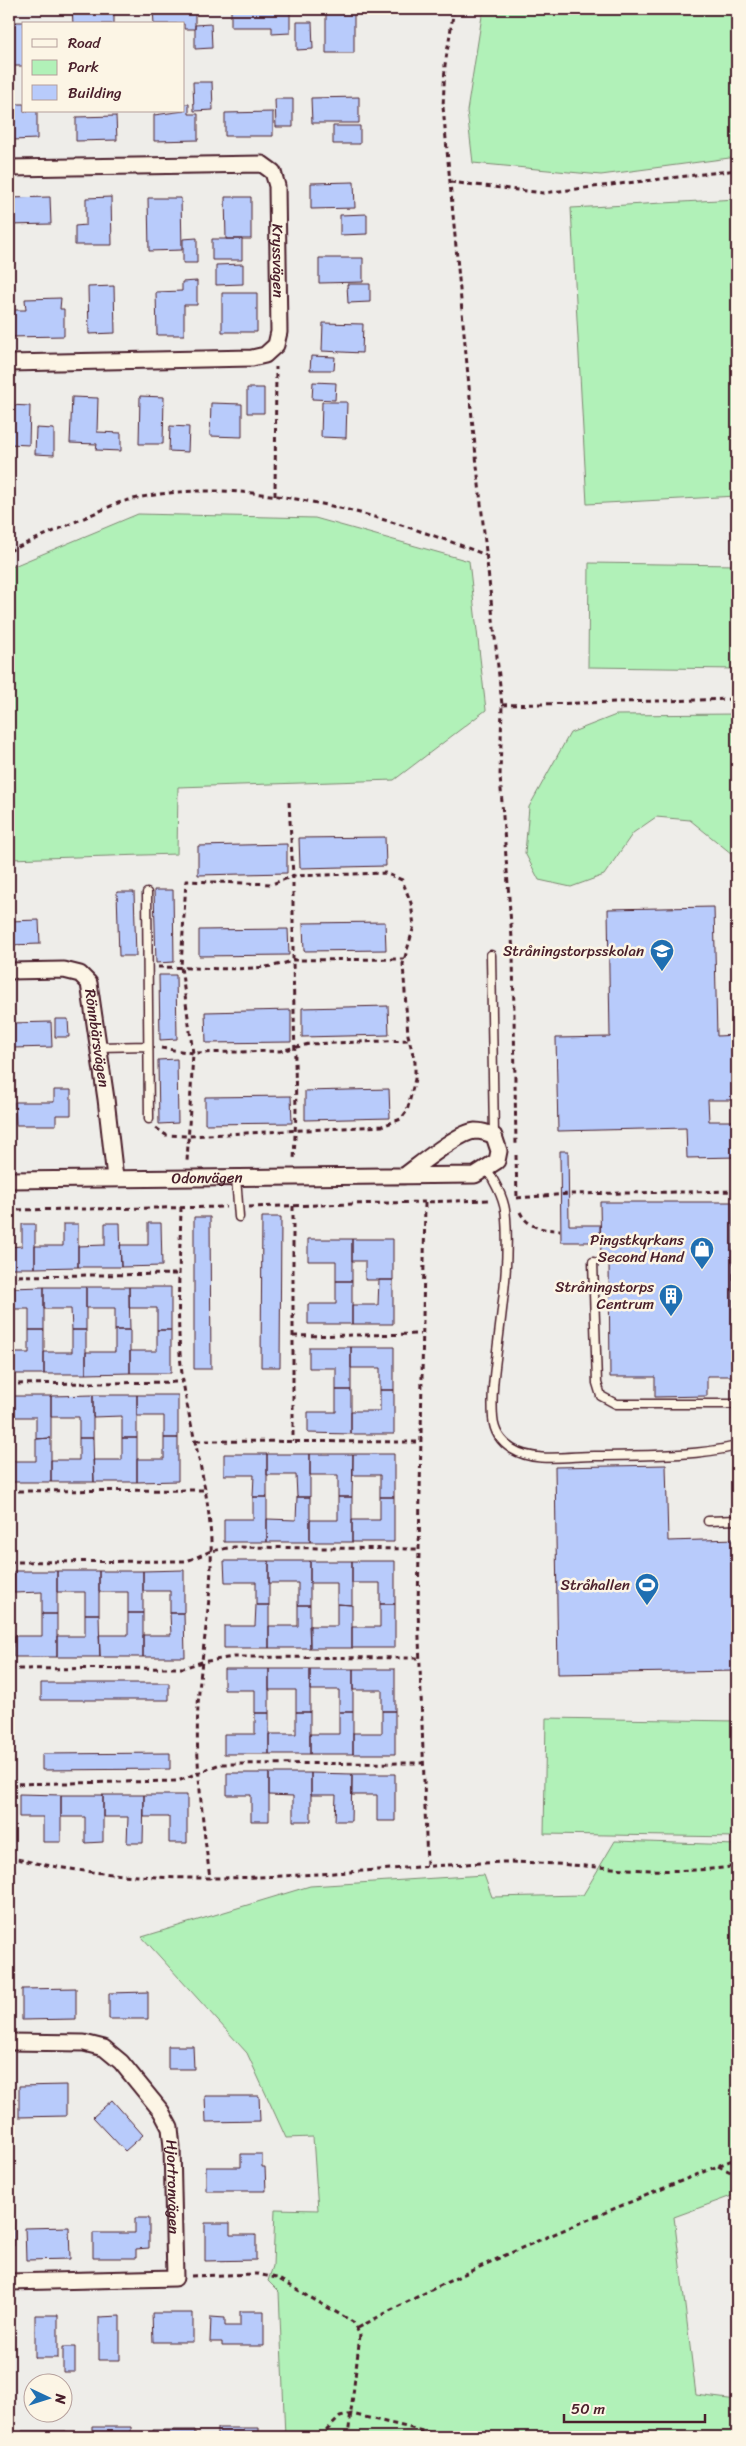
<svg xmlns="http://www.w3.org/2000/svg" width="746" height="2446" viewBox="0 0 746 2446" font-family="Sriracha,sans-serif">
  <rect width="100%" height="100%" fill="#eeede9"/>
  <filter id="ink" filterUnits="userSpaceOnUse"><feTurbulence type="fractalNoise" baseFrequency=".02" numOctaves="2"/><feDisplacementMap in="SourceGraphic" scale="10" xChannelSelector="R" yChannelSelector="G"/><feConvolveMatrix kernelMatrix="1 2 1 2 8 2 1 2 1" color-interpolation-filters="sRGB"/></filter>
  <g filter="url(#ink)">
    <path fill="#b1f1b8" stroke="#7e8872" d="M487,9H737V157L601,175L473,163L467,111L482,16Z
      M737,199V496L587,504L571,208Z
      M138,514L315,518L469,561L486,710L394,780L178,787L177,854L9,859V568Z
      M589,563L737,565V669L588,667Z
      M737,714V858L690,820L656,817L633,833L604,875L571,887L539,880L525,853L529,807L570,733L616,715Z
      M546,1718L737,1721V1837L544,1834Z
      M615,1841L737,1845V2194L674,2217L696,2395L737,2400V2437H285L279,2292L268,2281L273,2266L275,2209L318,2210L313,2137L286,2138L247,2053L142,1937L310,1886L484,1875L492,1897L583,1895Z"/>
    <path fill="#b8cbfb" stroke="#4a1f2b" d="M72,9H114V24H73Z
      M153,9H195V29H184V24H154Z
      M231,9H290V33L272,34V27H231Z
      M326,11H354V53H326Z
      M9,22H32V24H24V66H9Z
      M297,22H312L313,49L297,50Z
      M211,24L212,48L195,49V25Z
      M193,82H212L213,110L194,111Z
      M359,97V123H312L311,98Z
      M275,99H293V127H276Z
      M12,104H24V111H37V139L12,140Z
      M184,104H189V114H198V140L154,141V115L184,111Z
      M273,112V136H225V113Z
      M116,116L117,140L76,141V117Z
      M333,126H360V144H333Z
      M354,182L355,208L311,209V183Z
      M50,197L51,224L9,225V198Z
      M111,197L112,245H75V226L86,225V198Z
      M225,197H251V239H226Z
      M148,198H181L182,250L149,251Z
      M367,214V234L340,235V215Z
      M197,238V263H183V239Z
      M212,239H242V260H212Z
      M319,258H363V282L319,283Z
      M243,264V284L216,285V265Z
      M197,281V305H184V335H157L156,292L182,291V282Z
      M347,284H370V302L348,303Z
      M114,286L115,333L89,334L88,287Z
      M222,293H257V332H222Z
      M61,298L60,309H64V336L9,337V310H26L25,299Z
      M323,323L363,324L362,353L322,351Z
      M311,356L335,357L334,370H310Z
      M313,382L336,383L335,400L312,399Z
      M247,388H264V413H247Z
      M140,396L164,397L163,444H139Z
      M72,397L98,398L97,432L121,433V451L96,450L97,444L70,443Z
      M322,402H347L346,438L321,437Z
      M211,403L242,404V437L210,436Z
      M9,405L30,406L29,445L9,444Z
      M170,426L189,427L188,452L169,451Z
      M36,428L54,429V455L35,454Z
      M385,837L386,866L300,868L299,838Z
      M287,844V873L198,875V846Z
      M154,890H173L174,962L156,963Z
      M117,892H134L136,956H119Z
      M714,907L717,1036L737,1035V1100H708L709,1121H737V1157L687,1158L686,1128L558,1131L556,1038L610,1037L608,909Z
      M39,920L40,944L9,945V921Z
      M385,922L386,950L304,951L303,923Z
      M288,929L289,955L199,956V930Z
      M159,975H176L177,1039L160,1040Z
      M388,1006L389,1035L302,1037V1008Z
      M291,1010V1042L206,1043L205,1012Z
      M55,1019H68L69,1037H55Z
      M51,1022L52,1047L13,1048L12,1023Z
      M177,1059L178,1123L159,1124L158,1060Z
      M389,1089L390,1118L305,1120V1091Z
      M54,1090H71V1115H56V1125H16L15,1102H54Z
      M291,1096L292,1123L205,1124V1097Z
      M560,1151H568L569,1225H600V1242H561Z
      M600,1202H732L733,1376H707V1396L655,1397V1377H610L609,1259H601Z
      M194,1217H210L211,1369H194Z
      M262,1217H281L280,1367H261Z
      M105,1223H120L121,1267H78V1246L105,1245Z
      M148,1223H161L162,1266L121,1267L120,1245H148Z
      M22,1224H35V1268H9V1247L22,1246Z
      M63,1224H78V1267L35,1268V1246H63Z
      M308,1239H352V1281H336V1261H308Z
      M352,1239H393V1280H365V1261H352Z
      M379,1280H393V1324H352V1305H378Z
      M336,1281H352V1324H308V1304H336Z
      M44,1287H86V1330H72L71,1309H44Z
      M44,1287V1330H29V1309H9V1288Z
      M86,1287H129L130,1330H115V1308H86Z
      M129,1287H171V1330H157V1308H129Z
      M29,1330H44V1374H9V1353H29Z
      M72,1330H86V1374H44V1352H72Z
      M115,1330H130V1373L86,1374V1352H115Z
      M157,1330H171V1373H130V1351H157Z
      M309,1347H351V1390H336V1368H309Z
      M351,1347H394V1390H380V1368H351Z
      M336,1390H351V1434L308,1433V1412H336Z
      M380,1390H394V1434H351V1411H380Z
      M93,1395H137V1438H122V1416L93,1417Z
      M93,1395V1438H79V1417H51V1396Z
      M137,1395H178V1438H164V1416H137Z
      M9,1396H51V1438L36,1439V1417H9Z
      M51,1438V1482H9V1461H36V1439Z
      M79,1438H93L94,1482H51V1460H79Z
      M122,1438H137V1482H94L93,1460H122Z
      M164,1438H178V1481L137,1482V1459H164Z
      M224,1454H267V1497H253L254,1475H224Z
      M267,1454H310V1497H297L296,1475H267Z
      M310,1454H353L352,1497H338V1475H310Z
      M353,1454H394V1497H380V1475H353Z
      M666,1465L668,1541L737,1539V1671L558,1674L555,1467Z
      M253,1497H267V1542H224V1519H253Z
      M297,1497H310V1542H267V1519L296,1520Z
      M338,1497H352V1542H310V1520H338Z
      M380,1497H394V1542H352V1520H380Z
      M224,1561H269V1605H256V1582H225Z
      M269,1561H310V1605H298V1583H269Z
      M310,1561H352V1605L337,1604V1583H310Z
      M352,1561H395V1604H380V1583H352Z
      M184,1570V1613H170V1591H143V1571Z
      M14,1571H57V1614H42V1592L14,1593Z
      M57,1571H99V1614H85V1592H57Z
      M99,1571H143V1613H128V1592H99Z
      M337,1604L352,1605V1648H310L309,1626H337Z
      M380,1604H395V1648H352V1627H380Z
      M256,1605H269V1648H224V1626H255Z
      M298,1605H310V1648H269V1626H298Z
      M128,1613H143V1657H100L99,1635H128Z
      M170,1613H184L185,1657H143V1635H171Z
      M42,1614H57V1657H14V1636H42Z
      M85,1614H99L100,1657H57V1636H85Z
      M224,1669H269V1713H255V1690H224Z
      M269,1669H310V1712H296V1690H269Z
      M310,1669H353V1712H339V1690H310Z
      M353,1669H395V1711H382V1690H353Z
      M41,1683H169V1700H41Z
      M382,1711H395V1754H353V1733H382Z
      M296,1712H310V1754H269V1734H296Z
      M339,1712H353V1754H310V1734H339Z
      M255,1713H269V1754H224V1734H255Z
      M170,1753V1769L42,1770V1754Z
      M227,1773H269V1821H251V1795H227Z
      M269,1773H311V1821H293V1796L269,1795Z
      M311,1773L352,1774L351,1821H335L336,1795H311Z
      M352,1774H395V1821H377V1795H352Z
      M19,1794L61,1795V1842H43V1817H19Z
      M61,1795H103V1842L85,1843V1817H61Z
      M103,1795H144L143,1843H127L128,1817H103Z
      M144,1795H187V1843H169V1817H144Z
      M76,1988V2019L22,2020V1989Z
      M148,1992V2019H109V1993Z
      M168,2046H193L194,2069H168Z
      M66,2085V2116L19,2117V2086Z
      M205,2096H259L260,2121L206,2122Z
      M112,2100L143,2135L125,2151L93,2117Z
      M241,2154H262V2167H265L266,2191H206V2167H241Z
      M9,2217H14V2246H9Z
      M135,2218H149V2248L136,2249V2258H93V2233H135Z
      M205,2223H230V2235H256V2260L205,2261Z
      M69,2227L70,2259L26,2260L25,2228Z
      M240,2311H264V2346H222V2342H210L211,2317L225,2318V2326H240Z
      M152,2313H193V2342H153Z
      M35,2315H58V2358H35Z
      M120,2316V2360H99V2317Z
      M63,2347H75V2372H63Z
      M92,2427H131V2437H92Z
      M217,2428H259V2437H217Z
      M153,2430H195V2437H153Z
      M22,2431H66V2437H22Z"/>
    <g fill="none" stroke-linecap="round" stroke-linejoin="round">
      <defs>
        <path id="lane" d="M147,893L149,1119
          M491,955L494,1136
          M99,1047L148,1046
          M487,1169C496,1185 505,1199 506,1218C509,1259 503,1302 498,1343C495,1367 491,1393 493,1418C494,1431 501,1442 512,1449C534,1463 569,1456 594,1456C641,1455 692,1457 737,1446
          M236,1177L239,1217
          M593,1262L597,1383L601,1396L616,1404H737
          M708,1521L737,1520"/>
        <g id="street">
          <path id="s1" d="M9,168L262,164L273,172L277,186L279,332L276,345L265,355L252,358L9,363"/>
          <path id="s2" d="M9,971L64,970L80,974L89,983L106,1099L115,1178"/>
          <path id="s3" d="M9,1180L475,1175L497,1161L499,1151L494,1136C488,1133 482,1131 475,1131C459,1132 419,1165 404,1176"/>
          <path id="s4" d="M9,2042L84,2043L104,2048L121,2062L161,2111L170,2128L172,2147L175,2278L9,2282"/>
        </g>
      </defs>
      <use href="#lane" stroke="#4a1f2b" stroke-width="11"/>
      <use href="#street" stroke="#4a1f2b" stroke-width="19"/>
      <path stroke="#4a1f2b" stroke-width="3" stroke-dasharray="5 4" stroke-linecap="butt" d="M454,9L445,65L443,107L471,408L502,705L500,776L513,952L516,1146
        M450,182L543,193L737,170
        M275,496L276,367
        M9,551L118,503C233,469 378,513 486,555
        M502,705L737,699
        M289,802L293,876V960L296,1110L294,1161
        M158,967C191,967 266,974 293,960L404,959
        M161,1048L193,1053L280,1051L309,1044L409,1040
        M156,1128L166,1135L188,1136L382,1126L401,1119L407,1111L415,1079V1062L408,1035L403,964L414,926L411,903L402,880L385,873L293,876L272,884L186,881L181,967L193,1053L187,1162
        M516,1155L517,1199
        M517,1198L569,1194L737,1191
        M425,1203L418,1609L427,1866
        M293,1206V1441
        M181,1207C180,1262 175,1328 183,1381C191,1435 209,1486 211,1541C213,1596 201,1651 198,1706C195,1765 203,1822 210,1879
        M249,1207L490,1200
        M9,1210L226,1207
        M520,1212C528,1228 543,1230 560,1230
        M9,1276L180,1274
        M293,1336L421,1334
        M9,1384L183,1382
        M196,1441L419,1442
        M9,1491L205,1490
        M9,1562L187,1561L211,1551L234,1547L418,1549
        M9,1669L183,1668L202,1662L233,1657L419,1658
        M9,1784L178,1781L220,1764L422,1763
        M9,1857C171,1897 339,1869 503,1862C580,1862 660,1878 737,1866
        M718,2166L737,2175
        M191,2276L257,2274L277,2278L353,2322L360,2335L348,2437
        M358,2328C479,2261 610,2211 737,2158
        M320,2437L340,2417L352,2414L448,2437"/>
      <use href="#lane" stroke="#fcf5e5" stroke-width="8"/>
      <use href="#street" stroke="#fcf5e5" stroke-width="15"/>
    </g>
  </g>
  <defs>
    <symbol id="school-pin" viewBox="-11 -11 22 30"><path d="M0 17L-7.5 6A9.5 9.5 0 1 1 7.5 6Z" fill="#1f6fb2" stroke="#fcf5e5"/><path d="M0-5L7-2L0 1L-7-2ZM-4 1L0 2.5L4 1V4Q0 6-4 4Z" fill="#fff"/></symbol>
    <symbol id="shop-pin" viewBox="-11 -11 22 30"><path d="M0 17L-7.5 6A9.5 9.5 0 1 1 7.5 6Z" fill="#1f6fb2" stroke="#fcf5e5"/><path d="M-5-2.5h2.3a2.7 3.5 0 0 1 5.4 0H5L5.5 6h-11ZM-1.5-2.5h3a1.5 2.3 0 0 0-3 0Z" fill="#fff"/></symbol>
    <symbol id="building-pin" viewBox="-11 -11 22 30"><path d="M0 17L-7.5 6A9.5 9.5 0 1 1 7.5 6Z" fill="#1f6fb2" stroke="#fcf5e5"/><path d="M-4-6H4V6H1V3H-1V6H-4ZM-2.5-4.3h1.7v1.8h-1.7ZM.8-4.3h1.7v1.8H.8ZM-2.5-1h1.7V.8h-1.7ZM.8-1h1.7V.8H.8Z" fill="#fff"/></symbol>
    <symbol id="stadium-pin" viewBox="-11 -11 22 30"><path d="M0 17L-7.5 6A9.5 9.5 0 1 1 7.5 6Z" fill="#1f6fb2" stroke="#fcf5e5"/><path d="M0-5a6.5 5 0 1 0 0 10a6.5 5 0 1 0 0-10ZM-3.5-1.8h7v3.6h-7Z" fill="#fff"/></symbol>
  </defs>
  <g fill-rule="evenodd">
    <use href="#school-pin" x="648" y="937" width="28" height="38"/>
    <use href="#shop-pin" x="688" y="1235" width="28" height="38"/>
    <use href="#building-pin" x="657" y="1282" width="28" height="38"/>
    <use href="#stadium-pin" x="633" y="1571" width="28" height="38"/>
  </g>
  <g text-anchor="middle" stroke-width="5" stroke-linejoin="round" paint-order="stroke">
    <g font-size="15" fill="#4a1f2b" stroke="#fcf5e5">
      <text dy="5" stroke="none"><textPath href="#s1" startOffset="356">Kryssvägen</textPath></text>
      <text dy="5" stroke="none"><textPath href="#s2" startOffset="140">Rönnbärsvägen</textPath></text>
      <text dy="5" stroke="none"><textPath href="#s3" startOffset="198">Odonvägen</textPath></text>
      <text dy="5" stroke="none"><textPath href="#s4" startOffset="259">Hjortronvägen</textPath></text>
    </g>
    <g font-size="15" fill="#4a1f2b" stroke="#fcf5e5" text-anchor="end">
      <text x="644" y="956">Stråningstorpsskolan</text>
      <text x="684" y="1245">Pingstkyrkans<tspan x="684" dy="17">Second Hand</tspan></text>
      <text x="654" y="1292">Stråningstorps<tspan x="654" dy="17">Centrum</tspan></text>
      <text x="630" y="1590">Stråhallen</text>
    </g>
  </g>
  <rect width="746" height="2446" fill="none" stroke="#fcf5e5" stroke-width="30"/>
  <rect x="15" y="15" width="716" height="2416" fill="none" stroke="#4a1f2b" stroke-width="2" filter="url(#ink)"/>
  <rect x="22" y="22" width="162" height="90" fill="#fcf5e5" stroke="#b59f9b"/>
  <rect x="32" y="39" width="25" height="8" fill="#fcf5e5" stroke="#b59f9b"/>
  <text x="68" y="48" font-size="15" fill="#4a1f2b">Road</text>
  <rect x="32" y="60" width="25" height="15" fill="#b1f1b8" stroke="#b59f9b"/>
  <text x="68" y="72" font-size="15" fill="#4a1f2b">Park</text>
  <rect x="32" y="85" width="25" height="15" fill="#b8cbfb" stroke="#b59f9b"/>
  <text x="68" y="98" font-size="15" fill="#4a1f2b">Building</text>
  <g transform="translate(48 2398) rotate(94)"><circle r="24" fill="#fcf5e5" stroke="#b59f9b"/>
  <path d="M0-4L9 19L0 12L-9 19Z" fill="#1f6fb2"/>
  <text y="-8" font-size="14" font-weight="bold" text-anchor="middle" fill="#4a1f2b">N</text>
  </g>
  <path d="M564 2414v8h141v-8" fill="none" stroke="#4a1f2b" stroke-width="2.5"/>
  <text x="571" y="2414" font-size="15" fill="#4a1f2b" stroke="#fcf5e5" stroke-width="4" paint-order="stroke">50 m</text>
</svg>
